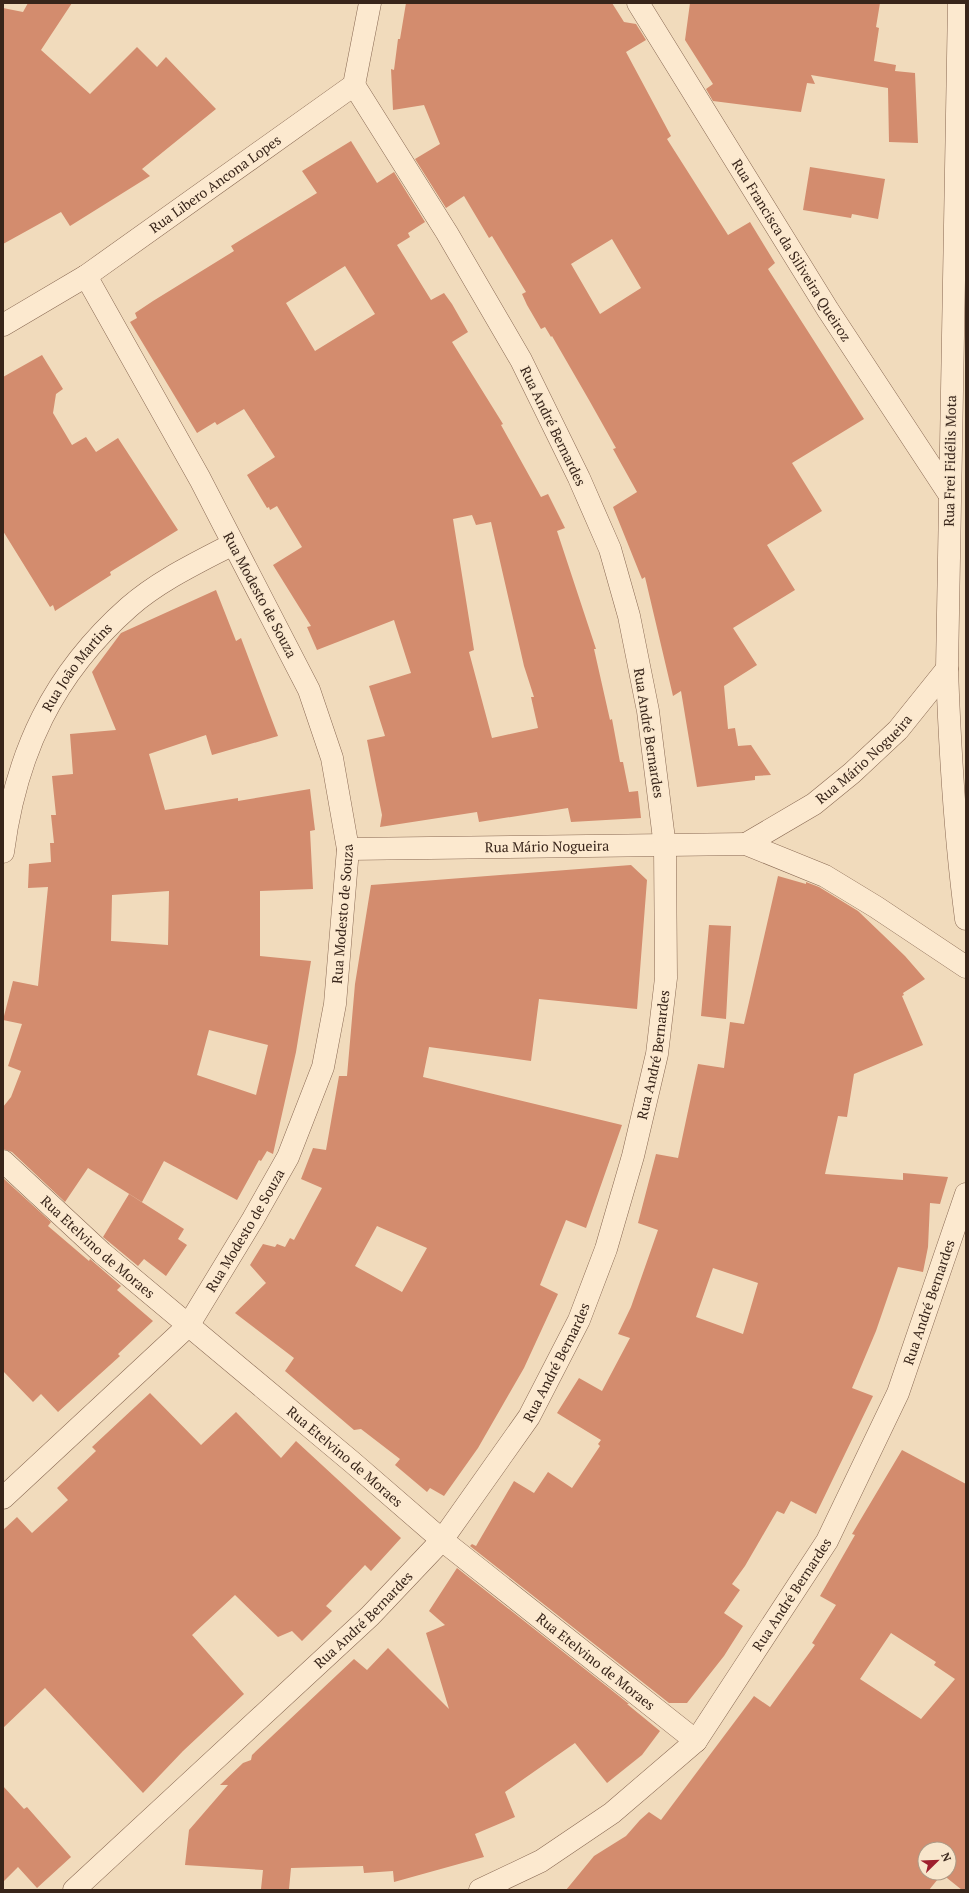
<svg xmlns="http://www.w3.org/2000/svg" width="969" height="1893" viewBox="0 0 969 1893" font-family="'PT Serif',serif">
  <rect width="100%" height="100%" fill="#f1dbbc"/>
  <path fill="#d38c6e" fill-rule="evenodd" d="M28,3H72L41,50L90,94L137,47L157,67L166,57L216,109L142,169L150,176L70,226L61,212L3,244V8L23,12Z
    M406,3H612L624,22L636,24L646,40L626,52L671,136L667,139L728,235L750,222L775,263L768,269L864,419L792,463L822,511L767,545L795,590L733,628L757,665L724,686L728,729L735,728L738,746L751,745L771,775L755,776V780L697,787L681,691L673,696L645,577L642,579L613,507L637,492L613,449L616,448L589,400L552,336L551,337L545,327L541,329L527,305L522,294L526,292L492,236L489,238L464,196L446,208L415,159L440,144L424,105L393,110L391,69L394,70L398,39H400ZM612,239L641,288L600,314L571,264Z
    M690,3H880L876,27L879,28L874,61L896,65L895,71L915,73L918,143L889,142L888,88L811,75L815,84L807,83L801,112L713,101L706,89L713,84L685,40Z
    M351,141L377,183L394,172L425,222L408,233L410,237L397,245L431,300L444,293L452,304L468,332L452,342L503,424L501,425L541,497L548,494L565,528L557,531L596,649H594L610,720L612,719L620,762H623L629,792L638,791L641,818L571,822L568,808L479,822L477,812L380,827L382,815L367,740L385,736L369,686L411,673L394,620L317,650L307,627L311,626L273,565L302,547L277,506L270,510L269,507L267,508L247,475L275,457L244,409L217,425L215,422L197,433L130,322L137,318L135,313L153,301L234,251L231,246L317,193L302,171ZM345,266L375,314L315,351L286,303ZM472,515L476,525L491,522L524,666L534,697H531L538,728L492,738L469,652L474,650L453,519Z
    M810,167L885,179L878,219L852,214L851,218L803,210Z
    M42,355L63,389L56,394L53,413L72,445L86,437L96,452L118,438L178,530L110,572L111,575L55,611L53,605L50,607L3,531V377Z
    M216,590L236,641L241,638L278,736L212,755L206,735L149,754L165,810L238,798V801L310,789L315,830L310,831L313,889L260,891V956L311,961L296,1052L273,1154L267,1151L261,1161L259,1160L237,1200L164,1161L142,1202L88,1168L65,1202L12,1152L3,1149V1107L11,1097L21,1071L8,1066L22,1024L3,1020L13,981L38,986L48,887L28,888L29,864L51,862L50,843H54L51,815H56L52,776L73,774L70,734L116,730L92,672L121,633ZM169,891L168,945L111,941L112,895ZM209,1030L268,1045L256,1095L197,1075Z
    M631,865L647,880L637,1009L539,999L531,1061L429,1047L423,1077L622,1125L586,1228L566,1220L540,1285L558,1294L524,1368L478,1448L444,1496L430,1488L427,1492L395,1465L400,1459L361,1429L354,1430L285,1371L294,1358L235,1313L266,1283L250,1265L263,1244L275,1247L277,1244L285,1247L290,1238L294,1240L322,1188L301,1179L313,1148L326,1150L339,1076H347L355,984L371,885ZM377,1226L427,1248L402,1292L355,1266Z
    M778,876L806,884V882L819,887L858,911L905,956L925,979L903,993L904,995L902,996L923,1045L854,1074L847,1117L838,1116L825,1174L903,1180V1173L948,1177L940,1204L930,1203L928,1247L923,1272L898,1267L876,1331L852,1388L873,1396L816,1514L791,1501L784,1514L777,1511L745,1566L732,1584L740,1590L724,1613L743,1626L724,1656L687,1703H669L470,1546L472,1544L476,1546L514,1481L534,1493L548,1472L572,1488L600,1446L598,1444L601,1440L557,1413L579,1378L602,1391L630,1338L618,1334L631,1307L658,1230L638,1223L656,1154L678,1158L698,1064L724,1068L730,1022L744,1024ZM713,1268L758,1283L743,1334L696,1317Z
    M709,925L731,926L726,1019L701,1016Z
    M3,1178L51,1222L48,1226L89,1261L90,1259L121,1286L117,1290L153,1321L118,1354L120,1356L58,1412L41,1394L33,1402L3,1371Z
    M129,1194L184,1229L178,1239L187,1245L166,1276L144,1259L138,1266L103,1237Z
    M150,1393L201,1445L236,1412L281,1458L296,1441L401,1538L371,1571L365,1565L326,1606L332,1611L302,1641L292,1631L278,1637L235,1595L192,1635L244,1694L183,1751L143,1793L45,1688L3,1728V1530L17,1517L32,1533L68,1500L57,1488L96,1451L92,1447Z
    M902,1450L966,1484V1890H962L942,1874L929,1890H566L594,1856L626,1836L640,1820L649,1812L661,1820L754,1696L770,1707L815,1645L812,1643L836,1605L820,1596L855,1535L852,1534ZM891,1633L936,1662L934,1665L955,1679L921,1719L860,1679ZM925,1849H949V1873H925Z
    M457,1568L629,1704H627L660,1731L642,1755L607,1783L575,1743L505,1792L515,1817L475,1834L484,1857L394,1882L393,1871L364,1873L363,1866L291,1868L289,1889H261L263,1870L185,1865L189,1830L228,1785H220L243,1763L251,1760L252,1755L354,1659L367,1670L388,1648L449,1709L426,1633L445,1625L429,1611Z
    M3,1786L24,1809L27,1807L71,1857L37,1888L18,1867L3,1882Z"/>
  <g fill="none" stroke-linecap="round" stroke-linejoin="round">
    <defs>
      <g id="street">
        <path id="s1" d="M638,3L828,310L949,494"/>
        <path d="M959,3L947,669C950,753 955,836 966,919"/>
        <path id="s2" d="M3,325L86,276L354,85L370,3"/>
        <path id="s3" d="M746,844L814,804L852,773L898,730L947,669"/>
        <path id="s4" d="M348,849L746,844L825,876L876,907L966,967"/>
        <path id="s5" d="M3,852C16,753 53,674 129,607C160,580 197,563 233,544"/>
        <path id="s6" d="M3,1161L102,1253L352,1462L442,1540L696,1741"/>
        <path id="s7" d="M3,1498L188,1326L253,1219L288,1157L323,1067L335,1004L348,849L332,758L309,690L200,479L86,276"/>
        <path id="s8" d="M74,1890L370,1616L442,1540L529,1417L579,1320L606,1249L633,1156L657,1054L666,978L665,847L648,711L629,616L610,549L579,478L521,360L447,233L354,85"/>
        <path id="s9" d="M480,1890L541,1861L612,1813L696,1741L827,1541L898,1393L966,1194"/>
      </g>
    </defs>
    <use href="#street" stroke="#8a6a54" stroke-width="23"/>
    <use href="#street" stroke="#fce9cf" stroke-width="22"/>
  </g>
  <g text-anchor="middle" stroke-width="3" stroke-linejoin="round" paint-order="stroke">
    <g font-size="14" fill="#38251a" stroke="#f8e6cc">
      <text dy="5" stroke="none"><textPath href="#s2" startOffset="255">Rua Libero Ancona Lopes</textPath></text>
      <text dy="5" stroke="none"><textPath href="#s1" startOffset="291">Rua Francisca da Siliveira Queiroz</textPath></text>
      <text transform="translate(553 426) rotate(64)" y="5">Rua André Bernardes</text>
      <text transform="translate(950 461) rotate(-89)" y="5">Rua Frei Fidélis Mota</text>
      <text transform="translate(260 595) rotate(62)" y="5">Rua Modesto de Souza</text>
      <text dy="5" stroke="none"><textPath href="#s5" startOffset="202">Rua João Martins</textPath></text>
      <text transform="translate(649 733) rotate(81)" y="5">Rua André Bernardes</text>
      <text dy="5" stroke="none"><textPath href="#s3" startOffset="146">Rua Mário Nogueira</textPath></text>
      <text dy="5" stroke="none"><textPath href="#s4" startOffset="199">Rua Mário Nogueira</textPath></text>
      <text dy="5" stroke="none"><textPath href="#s7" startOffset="700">Rua Modesto de Souza</textPath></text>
      <text dy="5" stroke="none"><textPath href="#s8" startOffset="1044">Rua André Bernardes</textPath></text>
      <text dy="5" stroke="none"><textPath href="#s7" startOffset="364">Rua Modesto de Souza</textPath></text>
      <text dy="5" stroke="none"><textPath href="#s6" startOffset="128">Rua Etelvino de Moraes</textPath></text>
      <text dy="5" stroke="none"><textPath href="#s9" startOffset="763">Rua André Bernardes</textPath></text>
      <text dy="5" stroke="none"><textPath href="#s8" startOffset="720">Rua André Bernardes</textPath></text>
      <text dy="5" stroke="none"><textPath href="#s6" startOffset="452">Rua Etelvino de Moraes</textPath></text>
      <text dy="5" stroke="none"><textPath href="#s9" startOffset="439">Rua André Bernardes</textPath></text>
      <text dy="5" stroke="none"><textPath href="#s8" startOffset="396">Rua André Bernardes</textPath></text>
      <text dy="5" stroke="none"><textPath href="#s6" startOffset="776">Rua Etelvino de Moraes</textPath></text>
    </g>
  </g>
  <rect width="969" height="1893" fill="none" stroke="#38251a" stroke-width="8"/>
  <g transform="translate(937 1861) rotate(67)"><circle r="19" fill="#f8e6cc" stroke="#ab9985"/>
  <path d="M0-3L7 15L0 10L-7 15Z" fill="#9e1f2e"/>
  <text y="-6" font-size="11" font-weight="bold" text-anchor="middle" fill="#38251a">N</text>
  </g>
</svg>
